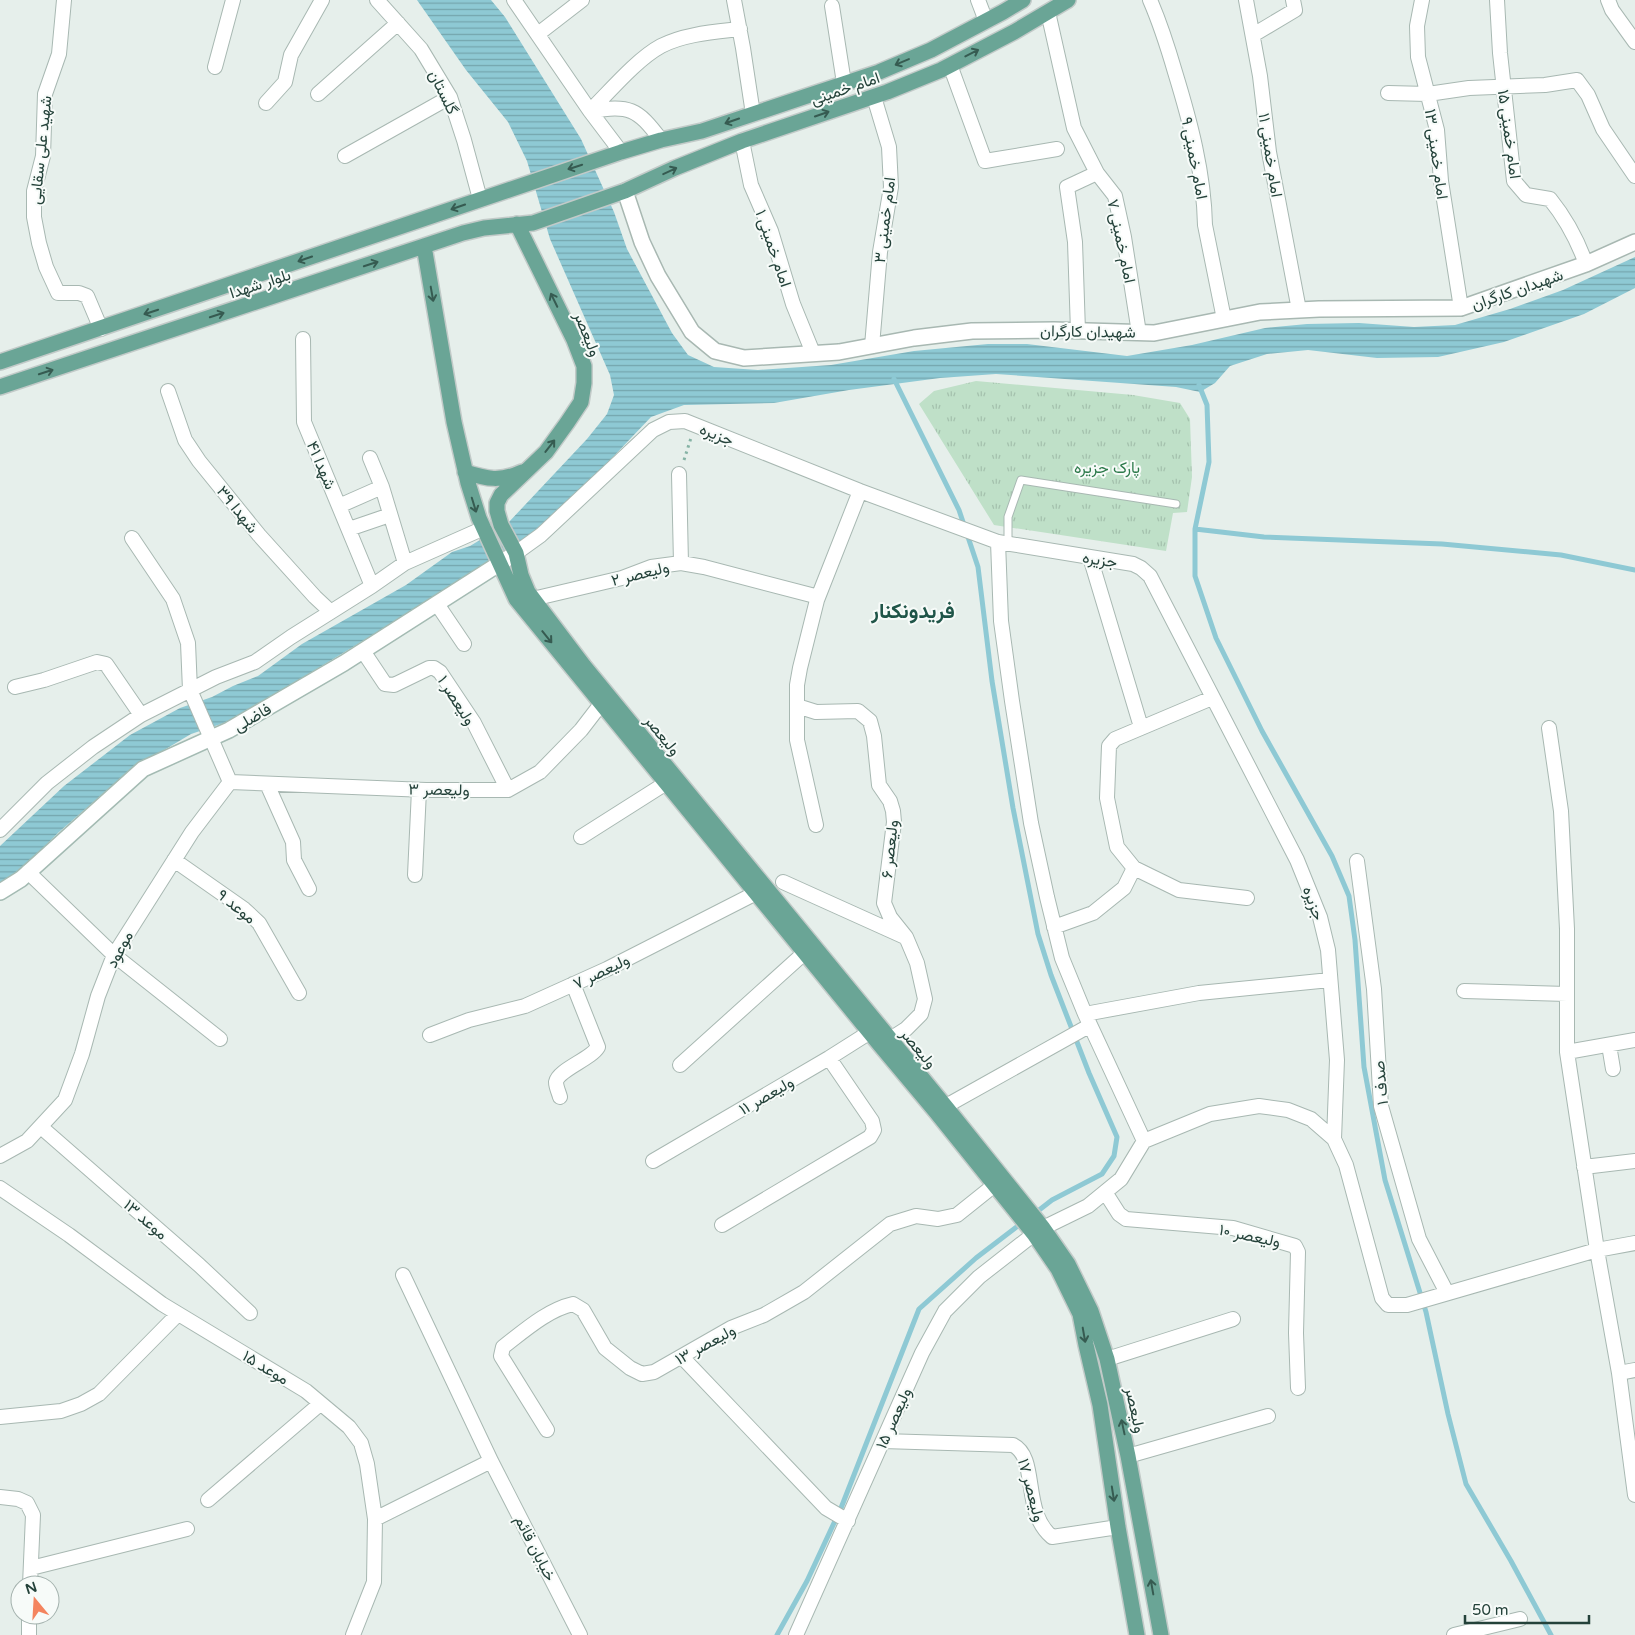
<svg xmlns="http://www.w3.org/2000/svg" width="1635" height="1635" viewBox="0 0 1635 1635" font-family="'Varela Round',Vazirmatn,sans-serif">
  <defs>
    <pattern id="park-tufts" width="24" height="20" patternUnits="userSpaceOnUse" patternTransform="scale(1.25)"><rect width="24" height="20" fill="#bfe0c8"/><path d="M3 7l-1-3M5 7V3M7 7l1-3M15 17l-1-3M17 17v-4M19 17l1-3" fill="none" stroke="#a4c1ad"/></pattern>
    <pattern id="water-rules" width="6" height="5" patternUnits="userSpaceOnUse" patternTransform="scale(1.25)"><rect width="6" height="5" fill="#8ec9d4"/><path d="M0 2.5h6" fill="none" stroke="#74a5ad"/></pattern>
  </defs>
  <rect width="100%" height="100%" fill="#e6efeb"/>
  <path fill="url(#park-tufts)" d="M976,381L1133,395L1180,403L1190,419L1192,477L1187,512L1173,513L1166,551L994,525L919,404L934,391Z"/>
  <path fill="url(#water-rules)" d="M417,0H491L505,17L581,139L614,212L627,249L672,333L688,355L714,367L758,370L831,365L914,351L988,344H1027L1127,356L1192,345L1265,328L1307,324L1359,323L1414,327L1455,325L1510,309L1563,290L1635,257V288L1584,314L1504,342L1438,357L1377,358L1308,350L1267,354L1230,366L1215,383L1200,392L1176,387L996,374L940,378L849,390L774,403L684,405L651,417L592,479L525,540L416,611L366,639L261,703L224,723L191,734L129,771L59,832L22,869L0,885V846L64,786L130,735L180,708L212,697L233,686L258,676L302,644L406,585L452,552L470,546L508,523L587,439L607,414L614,395L610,375L550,239L527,161L508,122L466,70Z"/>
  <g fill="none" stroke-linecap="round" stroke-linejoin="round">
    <path stroke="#8ec9d4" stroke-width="5" d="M894,379L959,510L978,567L992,681L1013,808L1038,934L1051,975L1089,1073L1117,1137L1114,1156L1102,1174L1052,1200L1034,1214
      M1199,385L1207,405L1209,462L1195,529V576L1216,638L1262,731L1332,856L1349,896L1355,940L1364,1067L1385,1180L1426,1312L1448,1414L1466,1484L1511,1561L1551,1635
      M1195,529L1264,537L1442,544L1561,555L1635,570
      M777,1635L807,1581L841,1508L919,1309L976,1258L1023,1222"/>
    <defs>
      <path id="service" d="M1008,544V517L1021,480L1176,504"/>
      <path id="minor" d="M64,0L59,54L45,94L43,156L34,191V217L39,243L46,267L58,293H79L87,296L101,329
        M377,0L421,49L450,97L464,140L480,199
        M514,0L590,111L621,152
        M734,0L743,48L753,114
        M978,0L986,21
        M1150,0C1160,23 1168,48 1175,72C1190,121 1204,173 1205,225L1224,319
        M1246,0L1260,76L1269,152L1299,310
        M1422,0L1417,26L1418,57L1437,130L1441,181L1461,308
        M1497,0L1500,53L1514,181L1526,195L1550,199C1567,220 1577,239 1586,264
        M1608,0L1612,10L1635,42
        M832,6L844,83
        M1048,12L1074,128L1097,173L1115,196L1124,237L1139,333
        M538,34L582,0
        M1253,35L1295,10L1293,0
        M950,65L985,161L1057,149
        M215,67L233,0
        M1388,93L1428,94L1469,88L1545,85L1577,80L1588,95L1603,129L1635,176
        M318,94L398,23
        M266,103L285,82L291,55L322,0
        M590,111C610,91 637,59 661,46C684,34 714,32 740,29
        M590,111C630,105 637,108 661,140
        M742,141L751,185L771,231L793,304L813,353
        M345,156L450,97
        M1078,331L1075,242L1067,187L1097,173
        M303,339L304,422L372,586
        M872,346L880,252L891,187L889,147L874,97
        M168,391L185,440L199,461L259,535L315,597L331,612
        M679,474L681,563
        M382,487L405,563
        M860,491L817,600L800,668L797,685V706L816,712L858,711L870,721L874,736L879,785L890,801L893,811L894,822L884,903L890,917L906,937L917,963L925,999L921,1014L906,1029L881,1045
        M339,506L382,487L370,458
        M349,529L390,515
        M998,542L1001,621L1012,701L1031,823L1047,897L1062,958L1085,1014L1144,1141
        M516,553L541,535L653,430L669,422L685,421L860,491L998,542L1133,564L1141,568L1150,576L1297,860L1320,917L1328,950L1337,1060L1334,1139
        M1090,557L1141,727
        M524,601L622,578L651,567L681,563L704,567L815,596L817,600
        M437,604L464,644
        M363,651L385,684L394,685L429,668H434L440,672L474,723L508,790
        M15,687L44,680L97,662L106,664L141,715
        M1212,698L1115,739L1109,746L1107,798L1117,847L1134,868L1179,890L1247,898
        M797,706V740L816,825
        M1549,728L1561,811L1567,929V1052L1597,1250L1619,1373L1635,1495
        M230,782L426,790H508L540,772L581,730L601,704L609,697
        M267,784L293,842L294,860L309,889
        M0,830L47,783L93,747L141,715L216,677L255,662L291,637L372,586L405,563L484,528
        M581,837L674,778
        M174,860L244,909L259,923L299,993
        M1357,861L1374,989L1381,1106L1419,1239L1447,1293
        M28,872L114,955L220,1039
        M415,875L419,790
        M783,882L905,937
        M1054,927L1093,913L1124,888L1134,868
        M1464,991L1567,994
        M1085,1014L1199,993L1330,980
        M430,1035L469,1020L525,1006L607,969L756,893L764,887
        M1609,1045L1613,1069
        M1567,1052L1635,1040
        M680,1065L812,946
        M560,1097C559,1093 556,1087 556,1082C558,1070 591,1059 598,1047L573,984
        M937,1111L1089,1026
        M41,1127L199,1265L250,1313
        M1144,1141L1210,1114L1259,1106L1288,1110L1311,1119L1334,1139L1346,1165L1382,1298L1388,1305H1407L1597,1250L1635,1243
        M0,1156L27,1141L65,1100L82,1054L98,996L114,955L192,832L230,782L190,690L188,643L173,599L132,538
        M653,1161L829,1058L878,1027
        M1584,1167L1635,1161
        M0,1188L69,1235L162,1304L306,1391L349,1427L361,1443L367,1464L375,1519L374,1582L353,1635
        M1105,1192L1119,1214L1126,1219L1233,1228L1295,1246L1298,1252L1296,1333L1298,1388
        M722,1225L870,1137L874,1130L872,1121L829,1058
        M1043,1228L1088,1206L1121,1179L1144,1141
        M403,1275L491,1461L580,1635
        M682,1357L826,1508L848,1521
        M1107,1359L1233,1319
        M1619,1373L1635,1370
        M0,1417L61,1411L81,1404L99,1394L178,1314
        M547,1430L501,1356L503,1347C524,1331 547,1310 573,1304L583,1310L605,1348L630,1368L642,1374L654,1372L731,1328L764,1315L804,1292L890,1224L916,1216L938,1219L957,1215L1002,1179
        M883,1441L1013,1445C1039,1458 1021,1511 1052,1537L1118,1527
        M1128,1456L1268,1416
        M0,1497L18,1499L27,1503L33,1515L30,1585
        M208,1500L320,1404
        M375,1519L491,1461
        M31,1568L187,1529
        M29,1635V1615
        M796,1635L922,1353L945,1311L979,1277L1034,1234
        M1454,1635L1520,1619"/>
      <path id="tertiary" d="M625,191L642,242L658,276L692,332L715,351L744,358L839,352L914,338L972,331L1054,330L1154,333L1260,312L1319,309L1461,308L1586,264L1635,242"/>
      <path id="secondary" d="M0,892L21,879L143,769L229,730L344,663L516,553"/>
      <path id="primary" d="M517,224L574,340L584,366V383L581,402L567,423L546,452L501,495L497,503V511L501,525L516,553L521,575L528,592L584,666L946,1107L1043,1228L1068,1264L1091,1311L1107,1359L1128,1456L1161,1635
        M424,246L454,422L468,483L479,518L516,599L880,1045L936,1112L1034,1234L1058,1269L1080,1314L1086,1345L1100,1405L1118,1527L1137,1635
        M0,362L621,152L661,140L702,131L879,72L931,50L1003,12L1023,0
        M0,387L463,233L484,228L533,223L625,191L675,168L742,141L887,92L941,70L1014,32L1068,0
        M465,472C487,479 500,482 522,472"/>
    </defs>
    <use href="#service" stroke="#a8b8b2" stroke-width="9"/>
    <use href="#minor" stroke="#a8b8b2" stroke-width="16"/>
    <use href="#tertiary" stroke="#a8b8b2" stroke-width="18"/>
    <use href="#secondary" stroke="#a4bbb3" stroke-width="18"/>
    <use href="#primary" stroke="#c2cac8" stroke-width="18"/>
    <path stroke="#86b3a5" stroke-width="3" stroke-dasharray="2.5 4" stroke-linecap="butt" d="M684,460L691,438"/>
    <use href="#service" stroke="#fff" stroke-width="7"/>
    <use href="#minor" stroke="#fff" stroke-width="14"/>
    <use href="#tertiary" stroke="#fff" stroke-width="15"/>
    <use href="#secondary" stroke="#fff" stroke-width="15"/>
    <use href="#primary" stroke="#6aa596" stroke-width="15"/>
  </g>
  <defs><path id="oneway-shaft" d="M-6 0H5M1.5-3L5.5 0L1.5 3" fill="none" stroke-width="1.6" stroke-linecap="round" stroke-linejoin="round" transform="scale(1.25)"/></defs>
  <g stroke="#365b51">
    <use href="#oneway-shaft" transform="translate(972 53) rotate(-27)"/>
    <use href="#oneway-shaft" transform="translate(902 62) rotate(157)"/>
    <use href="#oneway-shaft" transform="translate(822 114) rotate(-19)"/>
    <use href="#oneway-shaft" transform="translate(732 121) rotate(161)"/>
    <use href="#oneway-shaft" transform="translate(575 167) rotate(162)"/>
    <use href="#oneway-shaft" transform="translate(670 171) rotate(-25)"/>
    <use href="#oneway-shaft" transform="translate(458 207) rotate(161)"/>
    <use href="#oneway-shaft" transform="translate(305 259) rotate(161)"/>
    <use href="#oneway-shaft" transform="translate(371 264) rotate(-18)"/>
    <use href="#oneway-shaft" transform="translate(432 294) rotate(80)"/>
    <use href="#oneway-shaft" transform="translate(554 300) rotate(-116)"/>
    <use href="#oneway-shaft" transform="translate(151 312) rotate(162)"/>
    <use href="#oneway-shaft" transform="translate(217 315) rotate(-18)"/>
    <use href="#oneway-shaft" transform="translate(46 372) rotate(-18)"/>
    <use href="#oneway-shaft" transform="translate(550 446) rotate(-52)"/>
    <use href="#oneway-shaft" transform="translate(474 505) rotate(73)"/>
    <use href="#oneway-shaft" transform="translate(547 637) rotate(51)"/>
    <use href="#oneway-shaft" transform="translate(1084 1335) rotate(80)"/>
    <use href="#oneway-shaft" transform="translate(1123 1427) rotate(-102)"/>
    <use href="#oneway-shaft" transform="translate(1113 1494) rotate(81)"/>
    <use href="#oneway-shaft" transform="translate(1152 1587) rotate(-100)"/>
  </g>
  <g text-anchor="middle" stroke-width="4" stroke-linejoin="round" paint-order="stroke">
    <g font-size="16" fill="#24423a" stroke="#f7fbf9">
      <text transform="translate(845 88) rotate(-19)" y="6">امام خمینی</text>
      <text transform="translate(444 92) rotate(64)" y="6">گلستان</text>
      <text transform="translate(1510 134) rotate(82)" y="6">امام خمینی ۱۵</text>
      <text transform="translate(40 150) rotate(-84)" y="6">شهید علی سقایی</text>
      <text transform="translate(1437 154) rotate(82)" y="6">امام خمینی ۱۳</text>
      <text transform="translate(1271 155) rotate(81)" y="6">امام خمینی ۱۱</text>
      <text transform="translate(1195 158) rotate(79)" y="6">امام خمینی ۹</text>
      <text transform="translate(884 220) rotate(-83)" y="6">امام خمینی ۳</text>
      <text transform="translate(1122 241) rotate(78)" y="6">امام خمینی ۷</text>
      <text transform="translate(774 248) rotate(71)" y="6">امام خمینی ۱</text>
      <text transform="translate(260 283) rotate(-18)" y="6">بلوار شهدا</text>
      <text transform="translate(1517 289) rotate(-19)" y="6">شهیدان کارگران</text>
      <text transform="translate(1088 331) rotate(1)" y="6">شهیدان کارگران</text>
      <text transform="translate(588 334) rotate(68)" y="6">ولیعصر</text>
      <text transform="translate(717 434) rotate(22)" y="6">جزیره</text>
      <text transform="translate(322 465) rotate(67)" y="6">شهدا ۴۱</text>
      <text transform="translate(238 509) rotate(51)" y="6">شهدا ۳۹</text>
      <text transform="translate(1100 559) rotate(9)" y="6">جزیره</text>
      <text transform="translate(640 573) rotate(-14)" y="6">ولیعصر ۲</text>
      <text transform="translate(457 700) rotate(57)" y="6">ولیعصر ۱</text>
      <text transform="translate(252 717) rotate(-30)" y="6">فاضلی</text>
      <text transform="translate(663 735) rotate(51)" y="6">ولیعصر</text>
      <text transform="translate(439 789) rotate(1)" y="6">ولیعصر ۳</text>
      <text transform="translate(889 849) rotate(-84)" y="6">ولیعصر ۶</text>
      <text transform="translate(1314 903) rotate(70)" y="6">جزیره</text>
      <text transform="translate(237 906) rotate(39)" y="6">موعد ۹</text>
      <text transform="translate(119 949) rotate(-62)" y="6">موعود</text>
      <text transform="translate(601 971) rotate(-26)" y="6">ولیعصر ۷</text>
      <text transform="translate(919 1048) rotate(50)" y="6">ولیعصر</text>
      <text transform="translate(1380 1083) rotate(-95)" y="6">صدف ۱</text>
      <text transform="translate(766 1095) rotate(-30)" y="6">ولیعصر ۱۱</text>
      <text transform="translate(146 1219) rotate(41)" y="6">موعد ۱۳</text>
      <text transform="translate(1250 1235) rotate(12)" y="6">ولیعصر ۱۰</text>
      <text transform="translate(705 1344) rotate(-29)" y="6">ولیعصر ۱۳</text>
      <text transform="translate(266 1367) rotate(31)" y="6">موعد ۱۵</text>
      <text transform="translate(1136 1410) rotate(78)" y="6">ولیعصر</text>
      <text transform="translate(893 1418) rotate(-66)" y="6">ولیعصر ۱۵</text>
      <text transform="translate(1032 1490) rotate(75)" y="6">ولیعصر ۱۷</text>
      <text transform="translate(536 1548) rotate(63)" y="6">خیابان قائم</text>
    </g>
    <g font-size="16" fill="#2d7a4b" stroke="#f7fbf9">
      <text x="1107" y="473">پارک جزیره</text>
    </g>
    <g font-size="21" font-weight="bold" fill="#1f5548" stroke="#f7fbf9">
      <text x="913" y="618">فریدونکنار</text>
    </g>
  </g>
  <g transform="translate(35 1600) rotate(342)"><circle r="24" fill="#f7fbf9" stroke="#a3b1ad"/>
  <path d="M0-4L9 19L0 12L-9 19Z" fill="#f4845f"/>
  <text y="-8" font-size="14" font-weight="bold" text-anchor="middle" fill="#24423a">N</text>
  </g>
  <path d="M1465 1615v8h124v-8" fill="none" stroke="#24423a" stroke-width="2.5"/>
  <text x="1472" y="1615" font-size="15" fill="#24423a" stroke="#f7fbf9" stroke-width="4" paint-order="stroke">50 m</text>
</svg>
